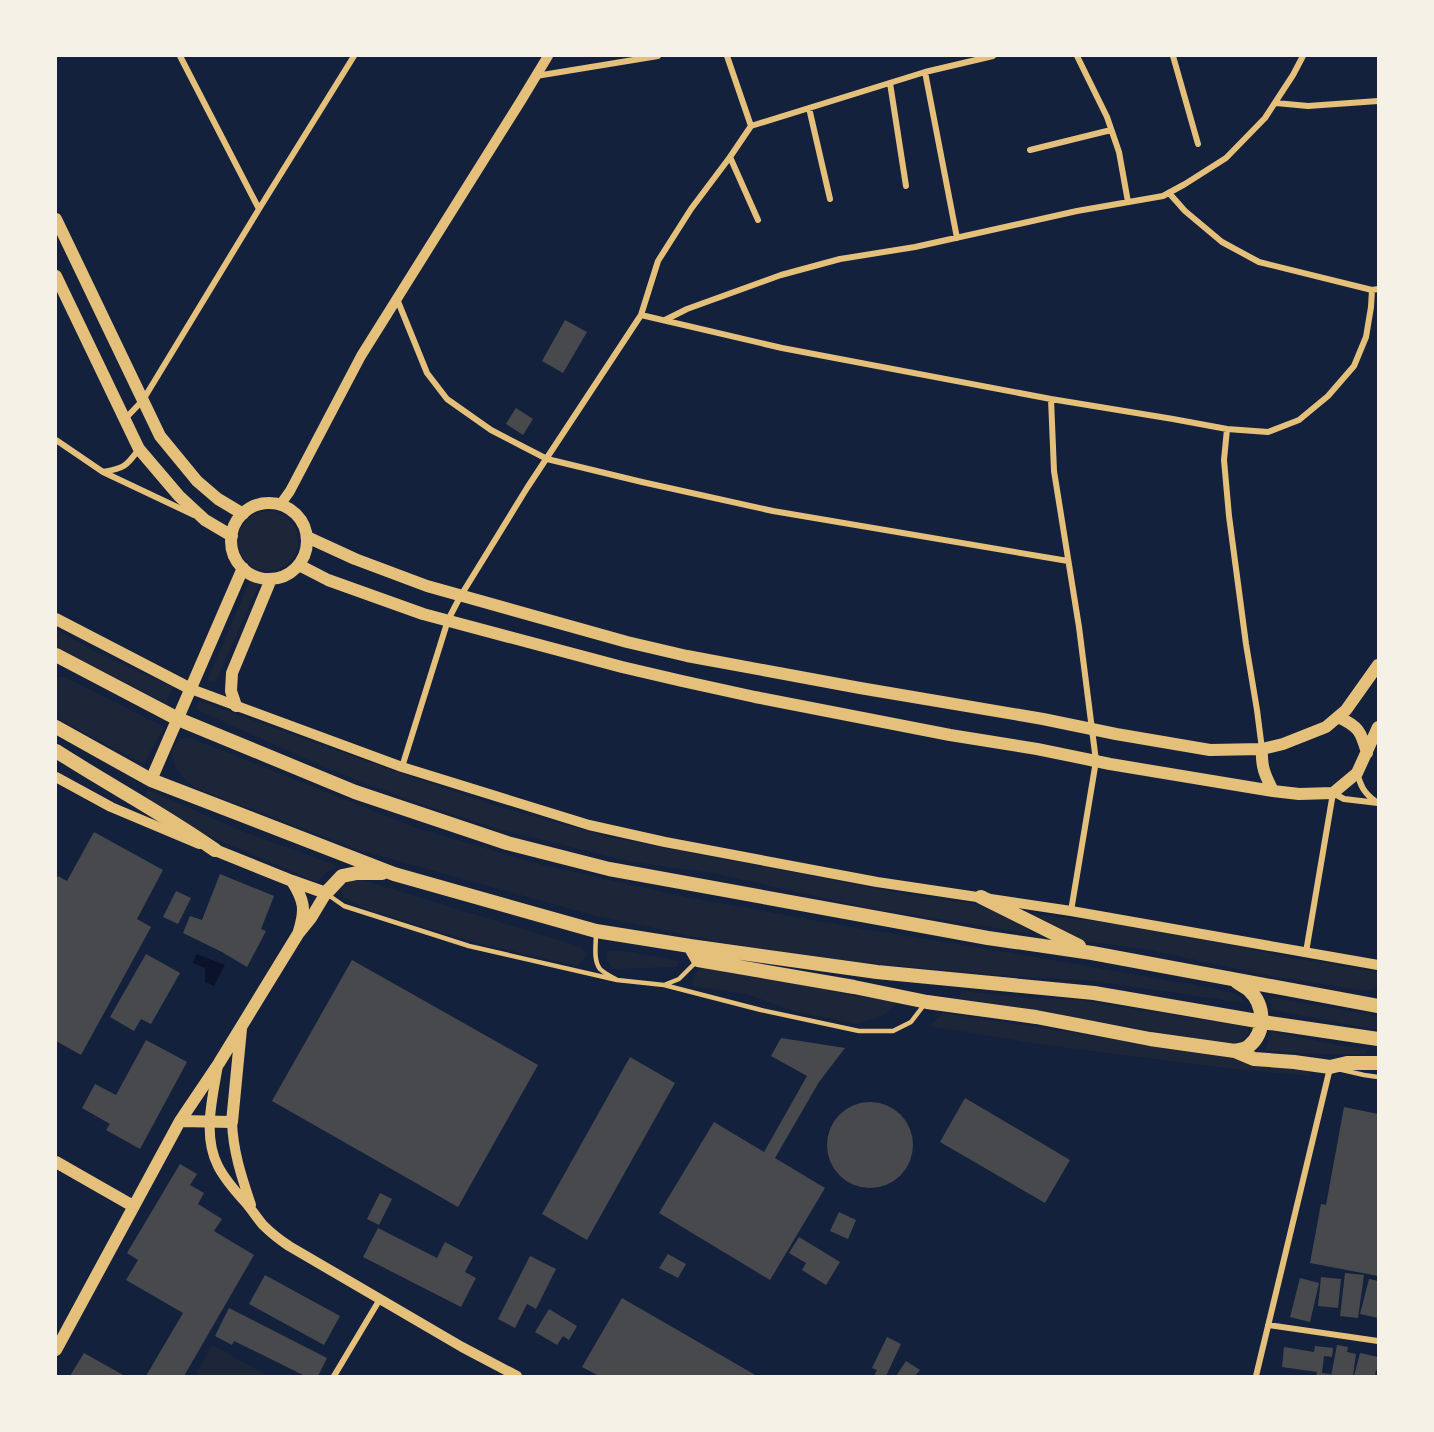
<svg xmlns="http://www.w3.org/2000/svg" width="1434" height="1432" viewBox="0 0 1434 1432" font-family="'DejaVu Sans',sans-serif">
  <rect width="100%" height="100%" fill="#14213d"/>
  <path fill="#1d2539" d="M238 541a30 30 0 1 1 60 0a30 30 0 1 1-60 0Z
    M251,578L260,582L215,683L207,681Z
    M56,629L93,651L173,687L166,703L56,647Z
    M56,677H65L164,727L144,764L56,718Z
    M199,701L332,749L496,806L609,837L909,895L976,904L1013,918L1033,934L869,908L717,874L633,862L494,828L412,801L329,769L195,709Z
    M180,738H190L198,741L416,828L539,864L681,896L863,929L1006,952L1211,988L1233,993L1241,997L1244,1003L1094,981L995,975L856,962L729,944L592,915L359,850L195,788C181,776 174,770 171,751Z
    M148,790L244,832L338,866L326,873L317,882L195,830L144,801Z
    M363,880L581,947L587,955L577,966L473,942L366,909L343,897L341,889L347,881Z
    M1022,913L1136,926L1287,957L1378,972V987L1366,991L1271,976L1150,950L1084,941L1053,929Z
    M606,951H624L679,961L677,967L613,969L607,960Z
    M705,965L851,995L898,1002L888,1012L877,1018L856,1024L797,1012L746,994L692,986L695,973Z
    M961,991L1021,997L1079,1000L1241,1026L1248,1028L1249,1033L1242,1041L1228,1044L959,998Z
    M1269,997L1378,1016V1030L1272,1010Z
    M943,1013L1305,1068L1311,1076L1225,1068L1046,1045L929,1026Z
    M1271,1032L1367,1050L1365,1054H1320L1265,1051Z
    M212,1345L269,1376H195Z"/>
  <path fill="#0b132b" d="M196,954L225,965L214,986L205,982V968L193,963Z"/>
  <path fill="#48494c" d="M565,320L587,332L563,373L542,361Z
    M516,408L533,419L523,435L506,424Z
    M94,832L163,870L137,919L151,927L81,1055L56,1041V880L58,876L67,881Z
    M220,874L274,896L261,929L266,931L247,967L222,952L183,933L190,916L202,920Z
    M176,891L191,898L178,924L163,917Z
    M146,954L180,973L151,1024L141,1019L134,1031L110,1017Z
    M352,960L538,1065L458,1207L272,1101Z
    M781,1038L845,1048L819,1082L775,1158L825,1188L770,1280L659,1213L714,1122L764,1152L807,1076L771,1056Z
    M146,1040L187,1062L140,1149L106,1130L110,1124L82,1108L95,1084L116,1095Z
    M630,1057L675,1083L587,1240L542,1214Z
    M965,1098L1070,1160L1045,1203L940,1142Z
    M827 1145a43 43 0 1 1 86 0a43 43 0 1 1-86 0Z
    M1344,1107L1378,1114V1276L1310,1263L1321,1204L1326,1205Z
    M180,1164L197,1174L190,1185L204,1193L198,1204L222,1219L214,1231L254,1255L184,1376H146L183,1313L126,1280L138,1260L127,1253Z
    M380,1193L392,1199L379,1225L367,1219Z
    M839,1212L856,1220L848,1239L830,1231Z
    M378,1228L437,1258L445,1242L473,1257L465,1272L476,1278L461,1307L363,1257Z
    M799,1237L840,1262L826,1285L802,1270L806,1263L789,1253Z
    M668,1254L686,1264L678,1278L659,1268Z
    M530,1256L556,1269L536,1309L527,1304L515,1328L498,1319Z
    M1345,1273L1364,1275L1358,1318L1340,1316Z
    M265,1275L340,1316L324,1345L249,1304Z
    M1321,1277L1341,1279L1338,1308L1318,1306Z
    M1300,1278L1319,1283L1310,1322L1290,1317Z
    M1369,1279L1378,1281V1318L1360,1314Z
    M622,1298L757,1376H599L582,1367Z
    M229,1308L327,1358L318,1376H305L234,1341L232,1345L215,1336Z
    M549,1309L577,1326L569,1340L563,1336L557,1345L535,1332Z
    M887,1337L901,1344L886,1376H874L877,1370L872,1368Z
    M1337,1345L1348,1347L1347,1352L1356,1354L1353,1376H1331Z
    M1315,1346L1333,1348L1332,1357L1324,1356L1322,1373L1331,1374L1330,1376H1316L1317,1372L1282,1367L1284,1347L1314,1352Z
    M84,1353L125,1376H70Z
    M1360,1353L1378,1357V1371L1376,1370L1375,1376H1354Z
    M906,1361L920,1370L915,1376H896Z"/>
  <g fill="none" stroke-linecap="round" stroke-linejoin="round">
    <path stroke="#e5c07b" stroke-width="4.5" d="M327,894L344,906L469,946L617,980C612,977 604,973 600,969C593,960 596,944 596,934
      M617,980L664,985L679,979L696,962
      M664,985L761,1010L859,1031H893L911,1022L924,1005
      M1338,1069L1364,1075L1378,1077"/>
    <path stroke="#e5c07b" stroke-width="6" d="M180,56L259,209
      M727,56L751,126
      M1077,56L1107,117L1119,152L1128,202
      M1173,56L1198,144
      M925,72L957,238
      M536,76L658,56
      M890,83L906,186
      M1276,103L1308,106L1378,101
      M809,108L830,199
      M751,126L925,72L993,56
      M1030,150L1111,130
      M730,157L758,220
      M1169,193L1185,211L1222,242L1259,262L1372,290L1378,289
      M397,299L427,373L447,399L491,430L547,459L642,482L773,511L1068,561
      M641,315L782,348L1051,399L1173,419L1227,429L1268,432L1299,420L1328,396L1354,366L1366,337L1371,307L1372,290
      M665,320L687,309L781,275L840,259L915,247L1077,211L1163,196L1185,184L1226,158L1265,118L1293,75L1303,56
      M1051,399L1054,471L1079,627L1096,761L1071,911
      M125,419L143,400L259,209L354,56
      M1227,429L1224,460L1229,516L1246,644L1257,710L1262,749
      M56,440L103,472L194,515
      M103,472C124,468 126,467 139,449
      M402,767L448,620L460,597L527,488L641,315L658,261L691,209L730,157L751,126
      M1357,773C1361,786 1363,792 1375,801
      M1306,952L1333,793L1344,799L1378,803
      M1268,1325L1378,1341
      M334,1376L380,1299
      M1256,1376L1330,1068"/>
    <path stroke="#e5c07b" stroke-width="10" d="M280,505L290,491L361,356L522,99L548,56
      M191,689L402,767L589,825L665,842L877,882L1071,911L1378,965
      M56,777L111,807L199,844
      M218,1065C213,1096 202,1135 218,1166C225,1180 236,1192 246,1203C252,1210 257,1218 263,1225C271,1233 280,1240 289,1246L462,1347L517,1376
      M232,1122C233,1152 242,1178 251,1205"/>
    <path stroke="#e5c07b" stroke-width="12" d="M56,219L160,436L197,481L218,499L243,514
      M56,276L139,449L179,496L205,520L232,536
      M231 541a38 38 0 1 1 76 0a38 38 0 1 1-76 0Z
      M307,537L355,559L427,586L627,642L687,656L860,688L1043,719L1116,734L1210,750L1262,749L1283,744L1326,727L1346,710L1378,665
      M299,565L328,580L423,614L622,667L682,681L755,697L950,735L1037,749L1110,764L1273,791L1299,794L1333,793L1357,773L1378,727
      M56,619L191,689
      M236,706L231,691L232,673L271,579
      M1338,717C1358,726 1361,731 1367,753
      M1262,749C1261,767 1265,775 1273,791
      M151,780L243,568
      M292,881C304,900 306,909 299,931
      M180,1121L232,1122L241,1029
      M56,1162L133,1206
      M56,1350L180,1121L219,1063L298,934L311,918L326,893L292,881L215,850"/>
    <path stroke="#e5c07b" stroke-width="14" d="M56,655L178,719L263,754L355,792L507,843L609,869L988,938L1092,953L1378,1006
      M56,727L151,780L394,874L596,931L690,946L877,972L1094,993L1263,1022L1378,1039
      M56,751C109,785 164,814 215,850
      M326,893L342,876L357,873H382
      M981,897L1079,946
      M690,946L698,960L854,987L927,1002L1036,1017L1150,1039L1235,1051L1254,1059L1294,1062L1330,1067L1347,1063H1378
      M1235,1051C1239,1050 1246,1049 1249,1046C1266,1032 1265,1005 1249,990C1246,987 1241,985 1237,982"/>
  </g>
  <rect width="1434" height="1432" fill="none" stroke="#f6f1e7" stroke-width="114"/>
</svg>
